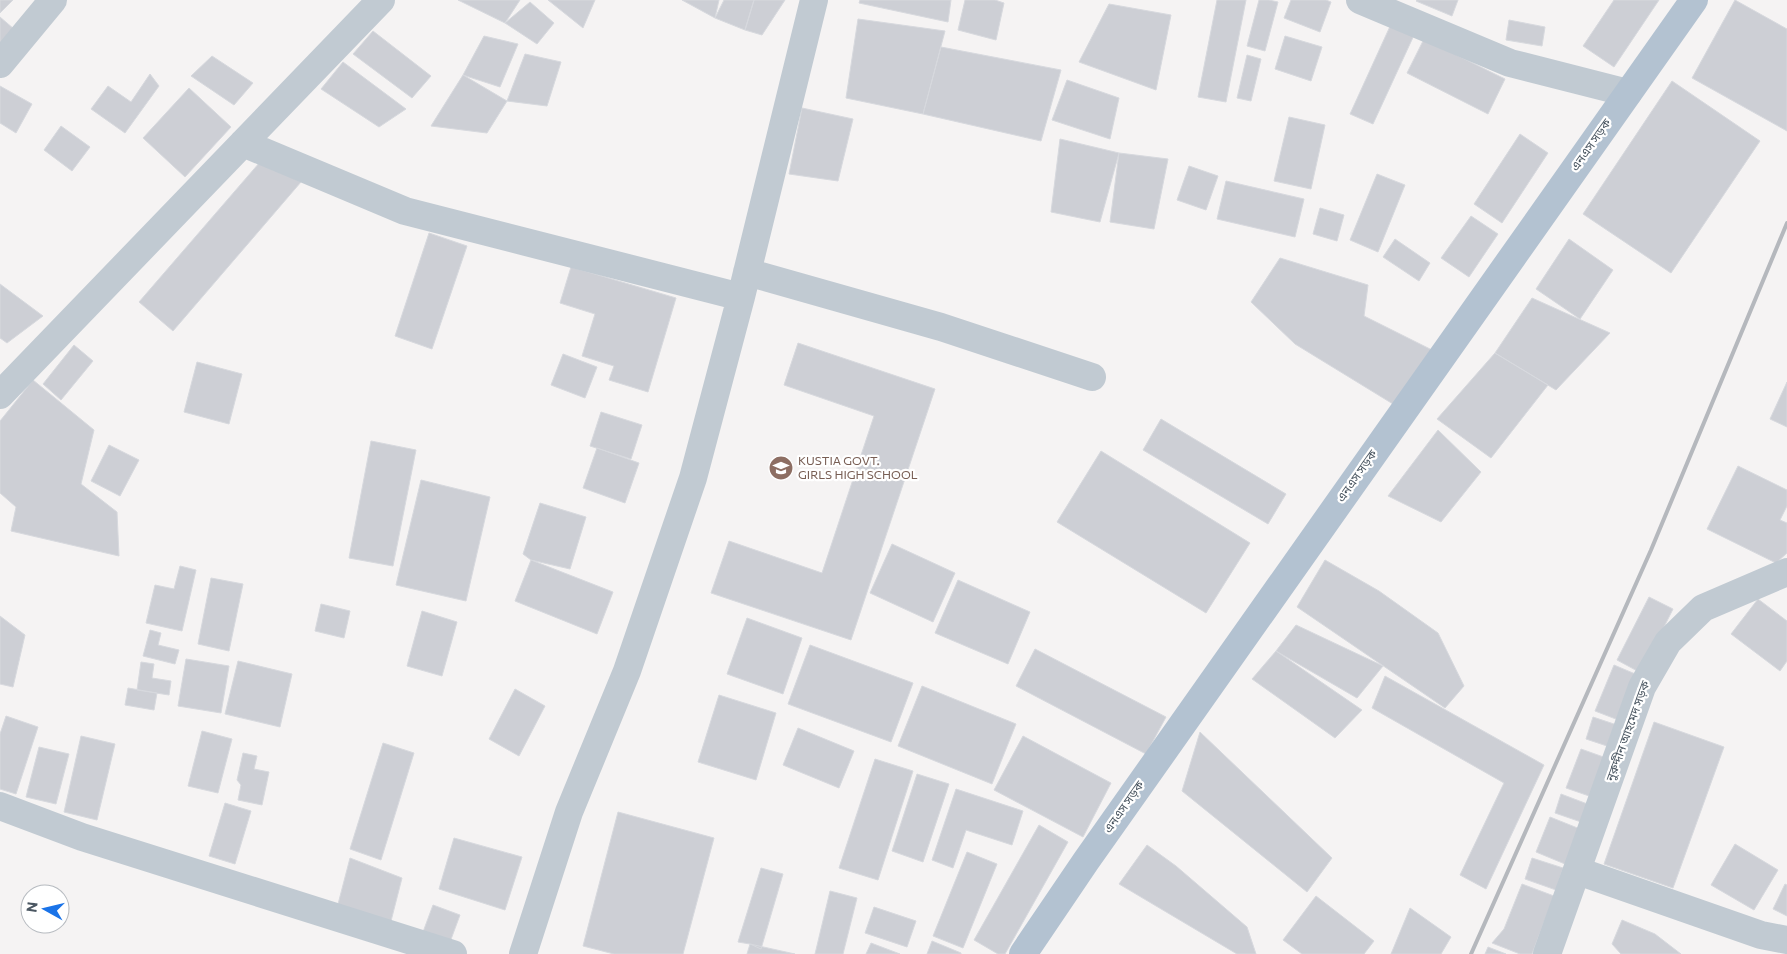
<svg xmlns="http://www.w3.org/2000/svg" width="1787" height="954" viewBox="0 0 1787 954" font-family="Commissioner,'Noto Sans Bengali',sans-serif">
  <rect width="100%" height="100%" fill="#f5f3f3"/>
  <path fill="#cdcfd5" stroke="#d7d9de" d="M0,0H13L0,13Z
    M458,0H520L505,23Z
    M548,0H595L583,28Z
    M682,0H719L715,18Z
    M724,0H754L745,30L715,18Z
    M754,0H785L762,35L745,30Z
    M860,0H951L948,22L859,3Z
    M965,0H995L1004,3L996,40L958,30Z
    M1217,0H1246L1226,102L1198,97Z
    M1259,0H1269L1278,2L1265,51L1247,46Z
    M1291,0H1326L1331,2L1320,32L1284,18Z
    M1417,0H1458L1452,16L1416,1Z
    M1614,0H1659L1614,67L1583,46Z
    M1735,0L1787,29V131L1692,78Z
    M530,2L554,23L537,44L505,23Z
    M1109,4L1171,15L1156,90L1079,62Z
    M0,17L14,29L0,43Z
    M858,19L945,31L923,114L846,98Z
    M1509,20L1545,27L1542,46L1506,40Z
    M1392,22L1415,33L1373,124L1350,114Z
    M373,31L431,76L412,98L353,54Z
    M484,36L518,44L500,87L463,75Z
    M1285,36L1322,47L1311,81L1275,69Z
    M1424,39L1505,79L1488,114L1407,73Z
    M941,47L1061,70L1041,141L923,114Z
    M525,54L561,62L547,106L507,101Z
    M1247,55L1261,59L1251,101L1237,98Z
    M212,56L253,83L234,105L191,76Z
    M343,62L406,109L379,127L321,89Z
    M150,74L159,86L125,133L91,109L108,86L131,102Z
    M463,75L507,101L487,133L431,126Z
    M1067,80L1119,98L1110,139L1052,120Z
    M1672,81L1760,141L1671,273L1583,214Z
    M0,86L32,104L16,133L0,123Z
    M189,88L231,127L185,177L143,138Z
    M802,108L853,119L838,181L789,174Z
    M1289,117L1325,125L1311,189L1274,181Z
    M61,126L90,147L72,171L44,150Z
    M1520,134L1548,153L1502,223L1474,204Z
    M1060,139L1119,153L1100,222L1051,212Z
    M1119,153L1168,159L1154,229L1110,222Z
    M260,162L301,182L173,331L139,302Z
    M1189,166L1218,176L1206,210L1177,200Z
    M1377,174L1405,185L1378,252L1350,240Z
    M1226,181L1304,199L1295,237L1217,219Z
    M1320,208L1344,215L1337,241L1313,234Z
    M1471,216L1498,234L1469,277L1441,258Z
    M429,233L467,246L432,349L395,336Z
    M1395,239L1430,263L1419,281L1383,257Z
    M1569,239L1613,270L1580,319L1536,289Z
    M1280,258L1368,285L1364,316L1434,351L1393,404L1295,344L1251,302Z
    M571,267L676,298L648,392L609,380L614,366L582,356L595,314L560,303Z
    M0,284L43,316L7,343L0,338Z
    M1532,298L1610,333L1556,390L1495,353Z
    M798,343L935,389L851,640L711,593L729,541L822,573L874,416L784,385Z
    M74,345L93,361L61,400L43,384Z
    M1495,353L1548,385L1491,458L1437,419Z
    M563,354L597,367L585,398L551,385Z
    M197,362L242,374L229,424L184,412Z
    M33,380L94,430L81,484L117,512L119,556L11,531L16,507L0,493V421Z
    M1787,382V427L1770,419Z
    M601,412L642,425L631,459L590,446Z
    M1161,419L1286,494L1268,524L1143,450Z
    M1438,430L1481,472L1441,522L1388,496Z
    M371,441L416,450L393,566L349,558Z
    M109,445L139,460L120,496L91,481Z
    M597,448L639,463L625,503L583,488Z
    M1101,451L1250,543L1206,613L1057,522Z
    M1738,466L1787,490V506L1780,520L1787,523V553L1776,563L1707,529Z
    M421,480L490,497L466,601L396,585Z
    M540,503L586,517L570,569L531,560L523,554Z
    M892,544L955,573L933,622L870,593Z
    M531,560L613,592L597,634L515,601Z
    M1325,560L1379,591L1438,633L1464,686L1445,708L1297,607Z
    M180,566L196,570L182,631L146,623L155,585L174,589Z
    M211,578L243,584L229,651L198,644Z
    M958,580L1030,612L1008,664L935,633Z
    M1649,597L1673,609L1641,673L1617,660Z
    M1758,599L1787,621V661L1780,671L1731,634Z
    M321,604L350,611L344,638L315,631Z
    M422,611L457,622L442,676L407,666Z
    M0,616L25,635L13,687L0,684Z
    M747,618L802,638L783,694L727,674Z
    M1296,625L1383,666L1357,698L1276,651Z
    M150,630L161,633L158,645L179,650L175,664L143,656Z
    M810,645L913,683L891,742L788,704Z
    M1035,649L1166,717L1146,754L1016,686Z
    M1276,651L1362,710L1335,738L1252,679Z
    M186,659L229,666L221,713L178,706Z
    M238,661L292,674L280,727L225,714Z
    M141,662L154,664L152,678L171,681L169,695L137,690Z
    M1614,665L1640,676L1621,721L1595,711Z
    M1385,676L1544,765L1486,889L1460,875L1504,783L1372,708Z
    M922,686L1016,724L992,784L898,746Z
    M128,688L157,693L154,710L125,705Z
    M515,689L545,706L519,756L489,739Z
    M719,695L776,713L756,780L698,762Z
    M6,716L38,727L16,794L0,789V734Z
    M1593,717L1620,726L1613,748L1586,739Z
    M1654,722L1724,747L1673,888L1604,864Z
    M798,728L854,751L839,788L783,765Z
    M202,731L232,739L218,793L188,786Z
    M1200,732L1332,858L1307,892L1182,791Z
    M81,736L115,744L97,820L64,812Z
    M1023,736L1111,783L1083,837L994,790Z
    M383,743L414,753L381,860L350,849Z
    M39,747L69,754L56,804L26,797Z
    M1581,749L1609,759L1595,798L1566,788Z
    M243,753L257,756L254,769L269,772L262,805L238,800L241,785L237,780Z
    M875,759L913,771L878,880L839,868Z
    M917,774L949,784L923,862L892,851Z
    M956,789L1023,811L1012,845L966,830L953,868L932,860Z
    M1561,794L1590,805L1584,823L1555,813Z
    M225,803L251,811L235,864L209,856Z
    M618,812L714,838L683,954H614L583,946Z
    M1550,817L1580,829L1565,864L1536,852Z
    M1039,825L1068,842L1005,954H998L974,940Z
    M454,838L522,857L505,910L439,889Z
    M1735,844L1778,870L1754,910L1711,885Z
    M1147,845L1176,866L1247,927L1256,954H1237L1119,884Z
    M967,852L997,864L963,948L933,936Z
    M350,858L402,878L390,925L337,908Z
    M1532,858L1563,868L1556,890L1525,879Z
    M761,868L783,874L761,949L750,944L738,942Z
    M1522,884L1554,896L1532,954H1520L1492,943L1504,929Z
    M1785,884L1787,885V916L1773,909Z
    M830,891L857,898L843,954H815Z
    M1316,896L1374,941L1364,954H1302L1283,940Z
    M433,905L460,915L450,942L423,932Z
    M874,907L916,921L907,947L865,933Z
    M1410,908L1451,937L1441,954H1391Z
    M1622,920L1655,934L1681,954H1621L1612,944Z
    M932,941L961,953V954H927Z
    M871,943L900,954H866Z
    M750,944L795,954H747Z
    M1488,947L1506,954H1485Z"/>
  <g fill="none" stroke-linecap="round" stroke-linejoin="round">
    <path stroke="#c1cad2" stroke-width="28" d="M1360,0L1510,63L1628,93
      M0,64L53,0
      M243,143L405,211L741,297
      M747,272L941,327L1092,377
      M0,395L381,0
      M0,806L82,837L453,954
      M1578,871L1761,935L1787,940
      M523,954L569,812L627,671L693,478L741,297L814,0
      M1547,954L1642,687L1668,642L1703,608L1787,572"/>
    <path stroke="#b3c2d1" stroke-width="28" d="M1023,954L1086,861L1694,0"/>
    <path stroke="#b5b8bd" stroke-width="4" d="M1471,954L1651,550L1787,223"/>
  </g>
  <defs>
    <symbol id="school-disc" viewBox="-11 -11 22 22"><circle r="9.5" fill="#8d6e63" stroke="#fff"/><path d="M0-5L7-2L0 1L-7-2ZM-4 1L0 2.5L4 1V4Q0 6-4 4Z" fill="#fff"/></symbol>
  </defs>
  <g fill-rule="evenodd">
    <use href="#school-disc" x="767" y="454" width="28" height="28"/>
  </g>
  <g text-anchor="middle" stroke-width="4.5" stroke-linejoin="round" paint-order="stroke">
    <g font-size="12" fill="#4a5661" stroke="#fff">
      <text transform="translate(1591 145) rotate(-55)" y="4">এনএস সড়ক</text>
      <text transform="translate(1357 476) rotate(-55)" y="4">এনএস সড়ক</text>
      <text transform="translate(1628 731) rotate(-70)" y="4">নুরুদ্দীন আহমেদ সড়ক</text>
      <text transform="translate(1124 807) rotate(-55)" y="4">এনএস সড়ক</text>
    </g>
    <g font-size="12" fill="#785e54" stroke="#fff" text-anchor="start">
      <text x="798" y="465">KUSTIA GOVT.<tspan x="798" dy="14">GIRLS HIGH SCHOOL</tspan></text>
    </g>
  </g>
  <g transform="translate(45 909) rotate(278)"><circle r="24" fill="#ffffff" stroke="#b7bbc0"/>
  <path d="M0-4L9 19L0 12L-9 19Z" fill="#1a73e8"/>
  <text y="-8" font-size="14" font-weight="bold" text-anchor="middle" fill="#4a5661">N</text>
  </g>
</svg>
